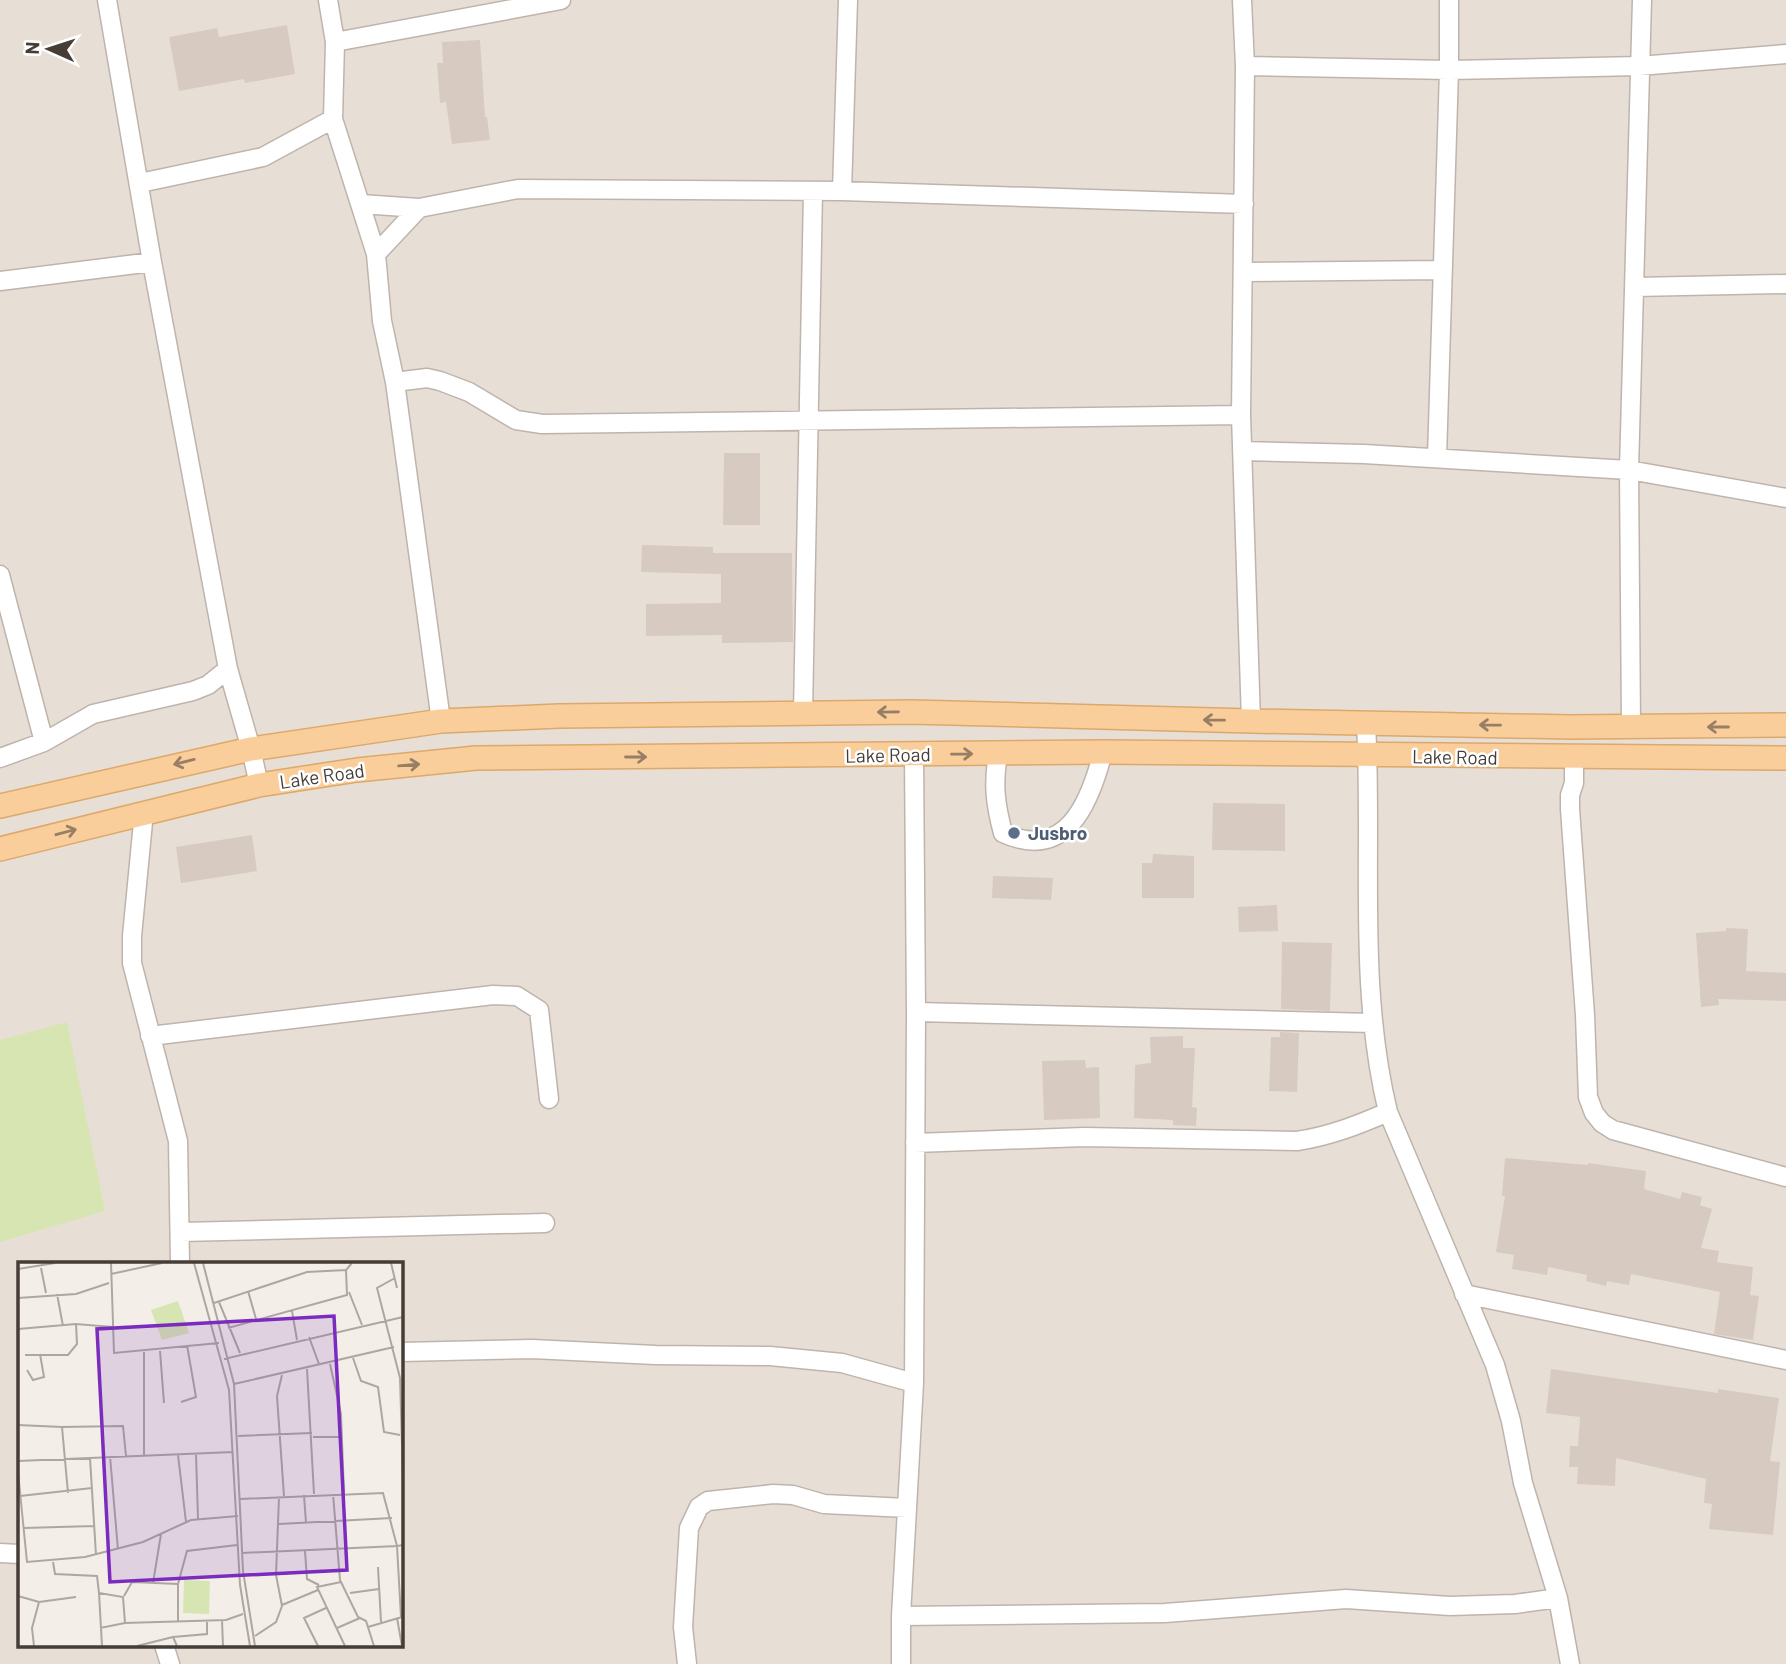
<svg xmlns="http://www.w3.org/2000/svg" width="1786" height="1664" viewBox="0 0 1786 1664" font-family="Barlow,sans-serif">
  <rect width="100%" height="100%" fill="#f3eee8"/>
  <path fill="#e7dfd6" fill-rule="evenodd" d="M0,0H1786V1664H0ZM19,1263H401V1645H19Z"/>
  <path fill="#d7e5b2" d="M67,1022L105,1211L0,1242V1040Z"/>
  <path fill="#d7cac1" d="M287,25L295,74L245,83L244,79L179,91L169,37L217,28L219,37Z
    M480,40L485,117H487L490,140L452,144L446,102L440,103L437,63H443L442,42Z
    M724,453H760V525H723Z
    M642,545L713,547V553H792L793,642L722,643V635L646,636V604L721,603V574L641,572Z
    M1213,803L1285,804V851L1212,850Z
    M252,835L257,871L181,883L176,847Z
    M1153,854L1194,856V898H1142V863H1152Z
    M993,876L1053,878L1051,900L992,898Z
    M1277,905L1278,931L1239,932L1238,907Z
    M1726,928L1748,929L1746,971L1786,973V1001L1718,999L1719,1005L1701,1007L1696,933L1726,931Z
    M1282,942L1332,943L1330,1011L1281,1009Z
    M1280,1032L1299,1033L1297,1092L1269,1091L1271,1037H1280Z
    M1183,1036V1048H1195L1192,1107L1197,1108L1196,1126L1173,1125V1120L1134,1118L1135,1065L1151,1063L1150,1037Z
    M1085,1060L1086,1068L1099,1067L1100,1118L1044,1120L1042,1061Z
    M1505,1158L1588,1165V1163L1646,1171L1644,1189L1680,1199L1682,1192L1702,1197L1700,1205L1712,1209L1701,1248L1719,1251L1717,1262L1753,1267L1750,1295L1759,1296L1753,1340L1714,1334L1720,1292L1631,1274L1629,1285L1607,1281L1606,1286L1586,1281L1587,1275L1548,1267L1547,1275L1512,1269L1514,1255L1496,1252L1505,1196H1502Z
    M1551,1369L1718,1393V1389L1779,1398L1770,1461L1780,1462L1773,1535L1709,1529L1712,1504L1704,1503L1706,1479L1616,1458L1615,1486L1577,1484L1578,1467H1569L1570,1446H1578L1580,1417L1546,1413Z"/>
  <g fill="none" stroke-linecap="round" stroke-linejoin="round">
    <defs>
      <path id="minor" d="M107,0L152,262L228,669L251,749L259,785
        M328,0L335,42L333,119L376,254L382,321L395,382L441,721
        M1242,0L1245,66L1241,415L1251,721
        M335,42L561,0
        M1245,66L1449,70L1639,66L1786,54
        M140,183L263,157L333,119
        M842,191L848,0
        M361,204L419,208L518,189L842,191L1244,204
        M376,254L419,208
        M1243,272L1442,270
        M0,281L152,262
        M1635,287L1786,284
        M395,382L427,378L440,381L469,392L516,420L542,424L1241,415
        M1242,451L1364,454L1629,470L1786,498
        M1437,458L1449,70V0
        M0,575L44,742
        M803,713L813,191
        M1366,723C1373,853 1357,984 1388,1112L1495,1365L1511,1421L1523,1483L1558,1598L1570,1664
        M1631,727L1629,470L1642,0
        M998,754C993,784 995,803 1003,833C1067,862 1090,802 1103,752
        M0,758L44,742L93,714L193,691L208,685L228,669
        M1574,758V783L1570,795V809L1585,1015L1588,1097L1594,1113L1602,1123L1613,1130L1786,1177
        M144,812L132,936V963L178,1141L180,1263
        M916,1012L1372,1023
        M150,1036L493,995L517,996L539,1010L549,1099
        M915,1143L1084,1137L1297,1141C1330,1136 1358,1125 1388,1112
        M181,1232L545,1223
        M1464,1294L1786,1360
        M401,1352L532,1349L655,1355L770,1356L842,1363L914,1383
        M0,1553L19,1554
        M901,1616L1165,1613L1346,1599L1450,1606L1515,1604L1558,1598
        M164,1645L170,1664
        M687,1664L683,1627L689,1528L699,1507L708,1501L773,1494L793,1495L824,1504L907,1508
        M901,1664V1616L914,1383L916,1012L914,755"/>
      <path id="major" d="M0,806L251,749L441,721L559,716L912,712L1251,721L1571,727L1786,725
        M0,849L259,785L357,770L476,758L1103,752L1786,758"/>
    </defs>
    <use href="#minor" stroke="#beb4ab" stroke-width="21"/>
    <use href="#major" stroke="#dda86b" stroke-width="26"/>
    <use href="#minor" stroke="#fff" stroke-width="18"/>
    <use href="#major" stroke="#f9ce9b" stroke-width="23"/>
  </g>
  <defs><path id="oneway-shaft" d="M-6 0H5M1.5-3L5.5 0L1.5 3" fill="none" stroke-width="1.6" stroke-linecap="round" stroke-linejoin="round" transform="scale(1.75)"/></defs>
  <g stroke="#977e64">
    <use href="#oneway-shaft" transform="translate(888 712) rotate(179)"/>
    <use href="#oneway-shaft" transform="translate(1214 720) rotate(-179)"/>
    <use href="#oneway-shaft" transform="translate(1490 725) rotate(-179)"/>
    <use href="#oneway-shaft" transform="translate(1718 727) rotate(180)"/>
    <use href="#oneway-shaft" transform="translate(962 754) rotate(-1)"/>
    <use href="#oneway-shaft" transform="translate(636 757)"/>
    <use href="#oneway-shaft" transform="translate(184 762) rotate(166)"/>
    <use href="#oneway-shaft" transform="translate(409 765) rotate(-5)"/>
    <use href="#oneway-shaft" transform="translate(66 832) rotate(-15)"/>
  </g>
  <circle fill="#5c6f8a" stroke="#fff" stroke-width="2.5" cx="1014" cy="833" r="7"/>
  <g text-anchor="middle" stroke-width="5" stroke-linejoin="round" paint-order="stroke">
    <g font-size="19" fill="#463d37" stroke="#fff">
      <text transform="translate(888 755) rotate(-1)" y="7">Lake Road</text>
      <text transform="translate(1455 757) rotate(1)" y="7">Lake Road</text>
      <text transform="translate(322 776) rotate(-8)" y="7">Lake Road</text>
    </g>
    <g font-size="19" font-weight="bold" fill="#4e5e75" stroke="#fff" text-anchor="start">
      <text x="1028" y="840">Jusbro</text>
    </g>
  </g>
  <g transform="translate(18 1262)">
    <rect width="385" height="385" fill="#f3eee8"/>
    <path d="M160,39L171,71L144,78L133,48ZM166,318L192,319L191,352L165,351Z" fill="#d7e5b2"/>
    <path fill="none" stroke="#aea7a1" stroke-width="2" d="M93,1L96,91L201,81M176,1L211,128L222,323L232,384M185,1L216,122L225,309L237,384M373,1L379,26M23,6L28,31M0,7L37,1M93,12L144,1M377,16L359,26L382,116L385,217M230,29L238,57M331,30L344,63M39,32L45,64M0,36L58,32L91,21M201,40L222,91M196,41L289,10L328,8M274,49L279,78M210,66L329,33L328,8L334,1M0,67L58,62M291,75L301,102M142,89L146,141M126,90V194M7,93H50L59,82L58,62L95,65M335,96L343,119L360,125L366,170L382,173M206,97L385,55M312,102L323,152L326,231M289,107L296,232M9,108L15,118L26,115L22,92M264,113L259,134L266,234M216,122L376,85M163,140L178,135L169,83M0,163L44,165M220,174L294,171M295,175H324M178,192L180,257M160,193L168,260M92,194L100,288M72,196L78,293M0,199L215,190M0,210L9,300L67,295L125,280L173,258L220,254M50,231L44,165L105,164L108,194M315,232L322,318L340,355L348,359L356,384M286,233L288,261M2,234L74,226M222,237L365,231L379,284L224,291M261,262L374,256M6,266L76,264M287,289L289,317L301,323M35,300L37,312L79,314L81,331L105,335L107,361L208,358L225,352M360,305L363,360M323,320L299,325L327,384M135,321L143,272M160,322L169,289L219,283M81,331L84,384M332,331L361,327M0,334L21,340L58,335M106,334L114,320L160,322V359M264,343L300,328M383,355L379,284L385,283M379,356L384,384M204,358L205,384M350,365L384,355M82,366L107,361M319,366L342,356M237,374L258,360L264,344L258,313L261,235M155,375L189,372V359M16,384L14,366L21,340M119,384L155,375L159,384M300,384L286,356L308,346"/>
    <path fill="#7b2cbf" fill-opacity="0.15" stroke="#7b2cbf" stroke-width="3.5" d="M316,54L329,308L92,320L79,67Z"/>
    <rect width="385" height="385" fill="none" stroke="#463d37" stroke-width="3.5"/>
  </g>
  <g transform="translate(49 49) rotate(273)" stroke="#ffffff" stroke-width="5" paint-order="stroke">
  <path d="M0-5L12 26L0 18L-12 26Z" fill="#463d37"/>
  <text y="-10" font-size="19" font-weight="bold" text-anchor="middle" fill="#463d37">N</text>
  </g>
</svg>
